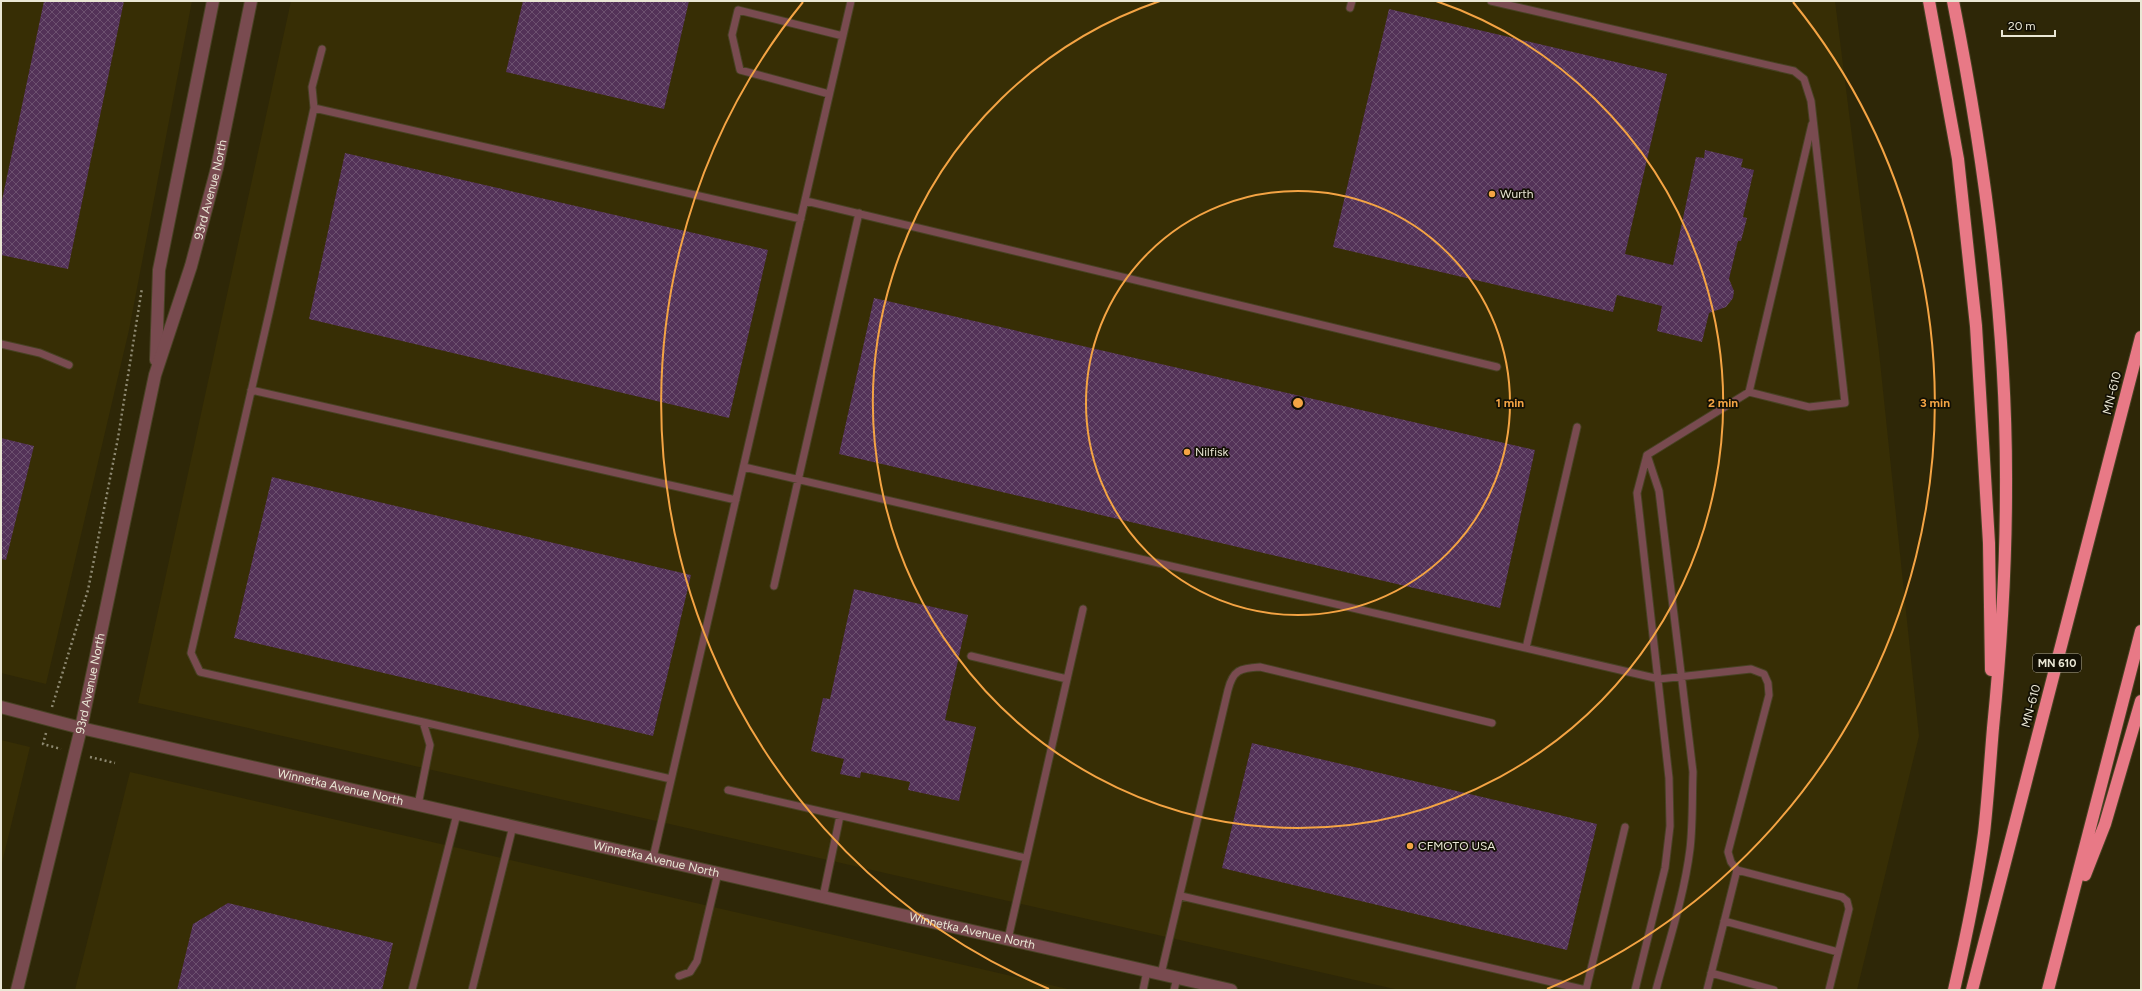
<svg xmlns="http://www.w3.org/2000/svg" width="2142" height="991" viewBox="0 0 2142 991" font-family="Figtree,sans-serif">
  <defs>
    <pattern id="building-cross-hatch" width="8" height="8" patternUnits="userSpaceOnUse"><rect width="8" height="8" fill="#533258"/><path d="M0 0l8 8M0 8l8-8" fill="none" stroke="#6c506f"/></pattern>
  </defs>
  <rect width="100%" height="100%" fill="#2e2707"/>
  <path fill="#372e05" d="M1,1H192L129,330L46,684L1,673Z
    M291,1H1835L1879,352L1919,736L1857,990H1399L138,703Z
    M1,740L30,747L1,867Z
    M130,772L1072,990H75Z"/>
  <path fill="url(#building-cross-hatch)" d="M44,1H124L68,269L1,255V205Z
    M523,1H689L664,109L506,72Z
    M1389,9L1667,74L1625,254L1673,265L1696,157L1704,158L1705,150L1743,159L1741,167L1754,170L1743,217L1747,218L1741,241H1738L1729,279L1734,291L1733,298L1726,307L1709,313L1702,342L1657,331L1662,306L1617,295L1613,312L1333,247Z
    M345,153L768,250L729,418L309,319Z
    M874,298L1535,450L1500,608L839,454Z
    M1,438L34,446L6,560L1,559Z
    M272,477L691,575L653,736L234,638Z
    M854,589L968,615L945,720L976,727L959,801L908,790L910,782L861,772L860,778L840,774L844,759L811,751L823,698L830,699Z
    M1252,743L1597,824L1567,950L1222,868Z
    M228,903L393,943L382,990H177L193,924Z"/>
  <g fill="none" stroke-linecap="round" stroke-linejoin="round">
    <defs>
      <path id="service" d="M1491,1L1794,71L1804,79L1811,101L1845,403L1809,407L1749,392L1647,455
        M1350,8L1352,1
        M322,49L312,87L314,108L270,309L191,653L200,672L423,722L430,745L418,805
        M829,94L740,70L732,35L738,10L843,36
        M314,108L801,219
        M806,201L1497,367
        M1,344L40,353L69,365
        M251,390L736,500
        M1749,392L1812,124
        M744,467L1659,679L1751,669L1764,674L1768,683L1769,695L1728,852L1731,862L1737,870L1707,990
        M774,586L859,213
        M1526,648L1577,427
        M971,656L1067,679
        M423,722L671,779
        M728,790L1026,858
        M653,858L851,1
        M1737,870L1842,897L1847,901L1849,909L1829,990
        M1181,896L1586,990
        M823,897L840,816
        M1724,921L1838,952
        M1008,939L1083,609
        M1711,973L1774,990
        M1161,974L1228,690C1233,670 1240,668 1260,667L1492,723
        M679,976L690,972L697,961L718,873
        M412,990L457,814
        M472,990L513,826
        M1143,990L1147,971
        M1174,990L1177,978
        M1586,990L1625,827
        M1635,990L1665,868L1670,826L1669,778L1637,493L1647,455L1659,491L1693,772C1692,798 1693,824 1690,849C1684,897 1668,944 1656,990"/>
      <g id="minor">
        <path id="s1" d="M81,728L1231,990"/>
      </g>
      <g id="tertiary">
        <path d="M156,360L159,270L213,1"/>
        <path d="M1,707L81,728"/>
        <path id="s2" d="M17,990L81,728L155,375L191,266L217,168L251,1"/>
      </g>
      <path id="motorway" d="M1929,1L1958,159L1976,326L1989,543L1991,670
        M1953,1C1985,161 2007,325 2006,488C2006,568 2001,648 1993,728C1990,763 1988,798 1984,833C1977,886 1966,938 1954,990
        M2085,875L2105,824L2141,701
        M1972,990L2141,337
        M2048,990L2141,631"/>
    </defs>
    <use href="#service" stroke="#484224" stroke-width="9"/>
    <use href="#minor" stroke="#484224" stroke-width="14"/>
    <use href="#tertiary" stroke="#484224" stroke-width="14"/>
    <use href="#motorway" stroke="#484224" stroke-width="14"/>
    <path stroke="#8e8971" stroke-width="2.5" stroke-dasharray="2 3" stroke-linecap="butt" d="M52,707L88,590L118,438L142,288
      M46,733L43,744L61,749
      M90,757L115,763"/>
    <use href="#service" stroke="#794b50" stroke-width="7"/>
    <use href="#minor" stroke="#794b50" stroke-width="12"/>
    <use href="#tertiary" stroke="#794b50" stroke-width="12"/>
    <use href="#motorway" stroke="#e87986" stroke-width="12"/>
  </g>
  <g fill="none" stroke="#f4a444" stroke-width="2">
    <circle cx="1298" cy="403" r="212"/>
    <path d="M1436 1A425 425 0 1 1 1160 1"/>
    <path d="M1049 989A637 637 0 0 1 803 2M1793 2A637 637 0 0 1 1547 989"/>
  </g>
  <g fill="#f4a444" stroke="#131004" stroke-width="1.5">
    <circle cx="1492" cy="194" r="4"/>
    <circle cx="1187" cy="452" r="4"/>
    <circle cx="1410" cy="846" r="4"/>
  </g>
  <g text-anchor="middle" stroke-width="3.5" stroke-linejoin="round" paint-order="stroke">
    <rect fill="#131004" stroke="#aaa696" stroke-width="1" x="2033" y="654" width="48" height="18" rx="3"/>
    <g font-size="11" font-weight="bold" fill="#eae7d5">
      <text x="2057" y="667">MN 610</text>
    </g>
    <g font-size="12" fill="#eae7d5" stroke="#131004">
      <text dy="4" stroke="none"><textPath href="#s2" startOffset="824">93rd Avenue North</textPath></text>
      <text transform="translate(2112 393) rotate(-76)" y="4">MN-610</text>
      <text dy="4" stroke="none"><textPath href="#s2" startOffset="315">93rd Avenue North</textPath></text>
      <text transform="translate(2031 706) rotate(-75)" y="4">MN-610</text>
      <text dy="4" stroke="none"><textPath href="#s1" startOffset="266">Winnetka Avenue North</textPath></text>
      <text dy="4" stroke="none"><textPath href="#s1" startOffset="590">Winnetka Avenue North</textPath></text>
      <text dy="4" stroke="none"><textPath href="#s1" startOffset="914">Winnetka Avenue North</textPath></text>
    </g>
    <g font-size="12" fill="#eae7d5" stroke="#131004" text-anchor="start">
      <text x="1500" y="198">Wurth</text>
      <text x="1195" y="456">Nilfisk</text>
      <text x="1418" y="850">CFMOTO USA</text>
    </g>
  </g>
  <circle cx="1298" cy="403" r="6" fill="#f4a444" stroke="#131004" stroke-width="2"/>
  <g font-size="12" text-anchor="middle" font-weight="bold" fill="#f4a444" stroke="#131004" stroke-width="3.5" stroke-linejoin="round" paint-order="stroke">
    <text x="1510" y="407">1 min</text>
    <text x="1723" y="407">2 min</text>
    <text x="1935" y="407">3 min</text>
  </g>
  <rect width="2142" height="991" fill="none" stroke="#eae7d5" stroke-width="4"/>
  <path d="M2002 30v6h53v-6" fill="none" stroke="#eae7d5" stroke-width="2"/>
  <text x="2008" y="30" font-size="12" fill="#eae7d5" stroke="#131004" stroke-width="3" paint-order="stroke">20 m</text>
</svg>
